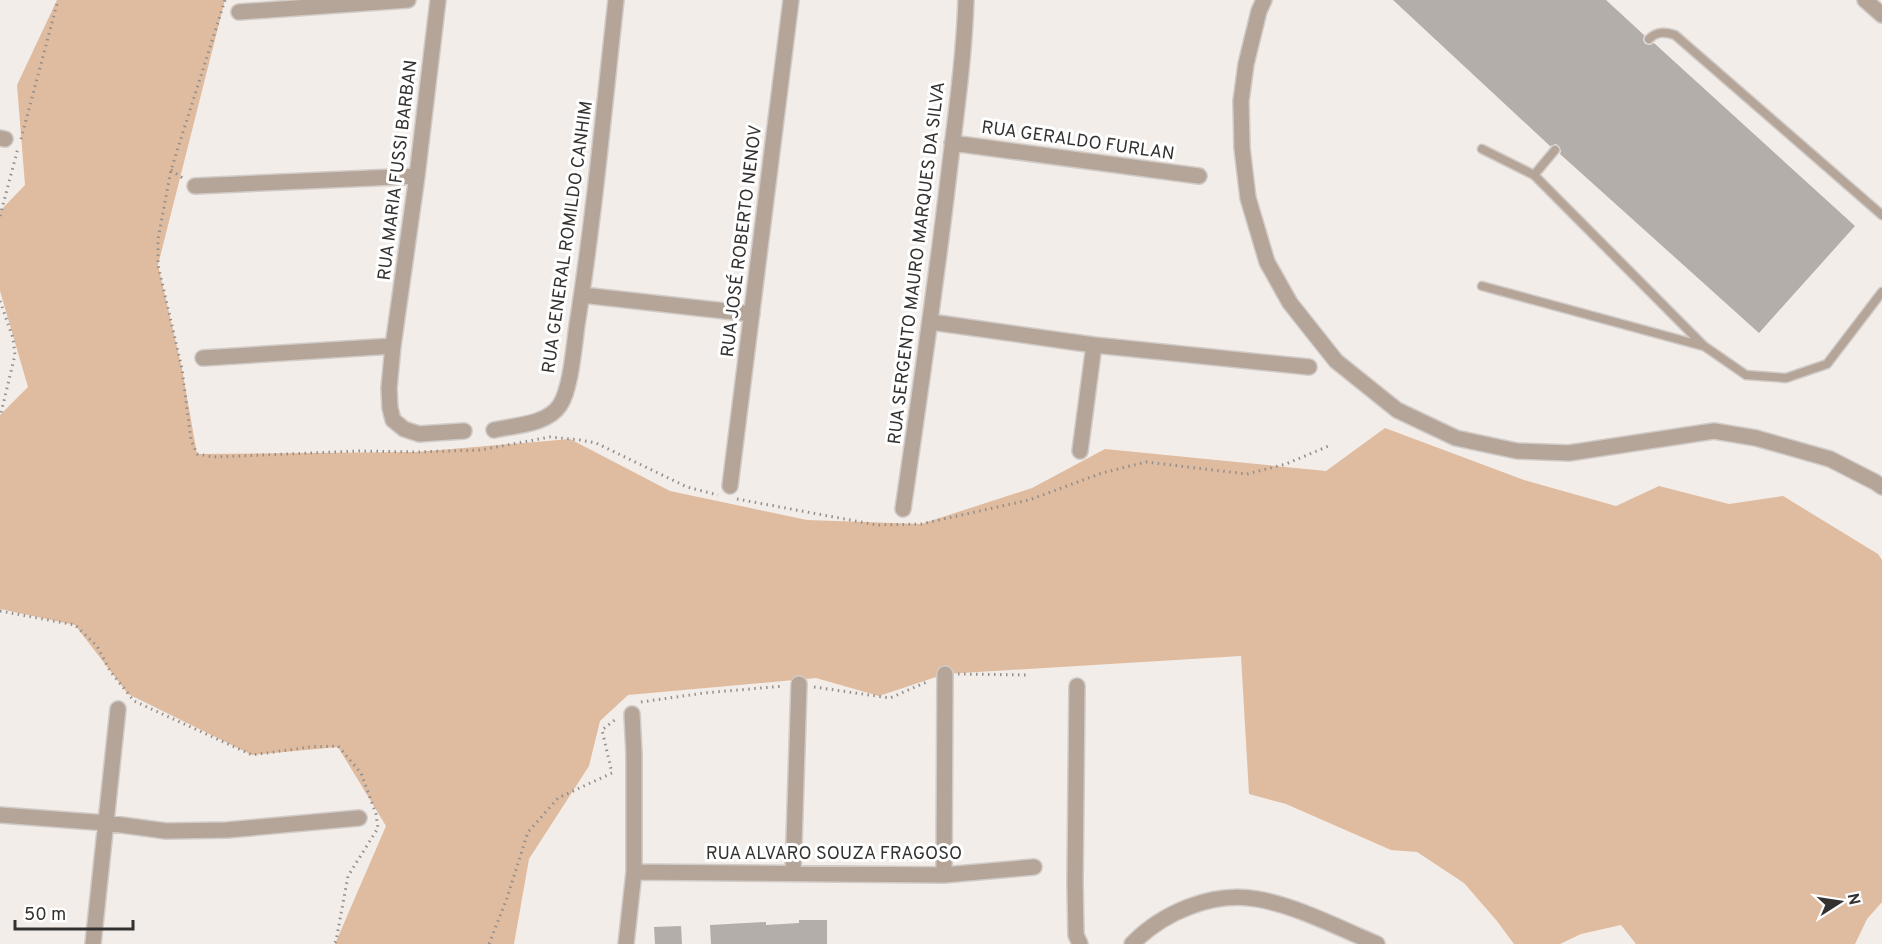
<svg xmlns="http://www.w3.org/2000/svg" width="1882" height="944" viewBox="0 0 1882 944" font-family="Overpass,sans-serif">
  <rect width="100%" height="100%" fill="#f3ede9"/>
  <path fill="#dfbca0" d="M57,0H225L158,265L182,369L197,454L416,452L570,439L670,491L807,520L921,524L1032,488L1105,449L1326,471L1385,428L1524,480L1616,506L1659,486L1729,504L1783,496L1878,554L1882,560V902L1867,919L1855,944H1636L1621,925L1581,934L1560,944H1514L1497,921L1464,883L1417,852L1391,850L1286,804L1249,794L1241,656L945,674L879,696L816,678L628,695L600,721L589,766L529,859L514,944H335L386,826L338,747L252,755L128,694L75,625L0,609V415L28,387L0,291V211L25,185L17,85Z"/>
  <path fill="#b3aea9" d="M1393,0H1606L1644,35L1643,40L1645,44L1650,45L1654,43L1855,226L1759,333L1560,154L1561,151L1559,146L1556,144L1550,146Z
    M799,920H827V944H711L710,925L766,922V925L799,923Z
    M681,926L682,944H655L654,927Z"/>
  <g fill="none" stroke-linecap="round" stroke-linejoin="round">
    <defs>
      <path id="lane" d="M1649,39C1657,31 1665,32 1675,35L1882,215
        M1482,149L1534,175L1704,346L1746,375L1786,378L1827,364L1882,292
        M1534,175L1555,150
        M1482,286L1703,346"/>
      <path id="street" d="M438,0L417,176L393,346L389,388L390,408L393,420L404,429L419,434L464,431
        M1264,0L1259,11L1246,64L1241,101L1242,148L1248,198L1267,262L1290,303L1336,361L1397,410L1456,438L1517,451L1569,453L1714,431L1756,438L1830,459L1875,482L1882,487
        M1865,0L1882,15
        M239,12L408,0
        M0,138L5,139
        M952,143L1199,176
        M195,186L417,176
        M582,295L752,314
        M931,322L1094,345L1309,367
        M203,358L393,346
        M494,430C515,425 547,425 560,405C571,388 574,346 577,325C594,218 604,108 616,0
        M1080,451L1094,345
        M730,486L791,0
        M903,509C919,400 935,291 948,181C955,121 964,60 966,0
        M1077,686L1075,883L1076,935L1080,944
        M0,815L107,823L166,831L227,830L359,818
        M634,872L944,875L1034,867
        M793,874L799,684
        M944,875L945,674
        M93,944L118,709
        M626,944L634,872V754L632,714
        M1132,944C1162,913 1212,891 1257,899C1297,906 1339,928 1377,944"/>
    </defs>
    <use href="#lane" stroke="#d1cbc8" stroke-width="11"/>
    <use href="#street" stroke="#d1cbc8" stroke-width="18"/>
    <path stroke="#938f8c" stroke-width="3" stroke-dasharray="1.5 4.5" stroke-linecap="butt" d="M225,0L171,170L158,239V265L182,369L191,440L197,454L213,457L358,451L416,452L480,450L550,437L580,440L596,443L687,487L718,495
      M21,139L58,0
      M171,170L184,179
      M0,216L18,148
      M0,301L13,338L15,355L0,417
      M737,499L877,525L921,524L1029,500L1102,473L1146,462L1247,474L1286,464L1331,445
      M0,611L75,625L97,646L110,671L134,701L252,755L310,747L338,746L361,773L376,814L378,828L348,876L336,941L334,944
      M958,674L1027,675
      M814,687L890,698L929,681
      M641,702L704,693L784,686
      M489,944L507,898L528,832L558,798L612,773L602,730L616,719"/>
    <use href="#lane" stroke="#b5a598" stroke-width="8"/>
    <use href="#street" stroke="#b5a598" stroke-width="15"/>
  </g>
  <g text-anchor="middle" stroke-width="6" stroke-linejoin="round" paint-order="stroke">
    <g font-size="18" fill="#343230" stroke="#fff">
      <text transform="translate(1078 140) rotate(8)" y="6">RUA GERALDO FURLAN</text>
      <text transform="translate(397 170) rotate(-83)" y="6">RUA MARIA FUSSI BARBAN</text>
      <text transform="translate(567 237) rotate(-82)" y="6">RUA GENERAL ROMILDO CANHIM</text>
      <text transform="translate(741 241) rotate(-83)" y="6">RUA JOSÉ ROBERTO NENOV</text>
      <text transform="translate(916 263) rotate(-83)" y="6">RUA SERGENTO MAURO MARQUES DA SILVA</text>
      <text x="834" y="859">RUA ALVARO SOUZA FRAGOSO</text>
    </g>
  </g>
  <g transform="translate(1840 902) rotate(78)" stroke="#ffffff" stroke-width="4.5" paint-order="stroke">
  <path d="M0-4.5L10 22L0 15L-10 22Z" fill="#343230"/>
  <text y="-9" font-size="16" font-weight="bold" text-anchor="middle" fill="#343230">N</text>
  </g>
  <path d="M15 920v9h118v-9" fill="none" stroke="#343230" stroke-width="3"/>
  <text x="24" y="920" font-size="18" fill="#343230" stroke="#ffffff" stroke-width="4.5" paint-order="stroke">50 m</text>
</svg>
